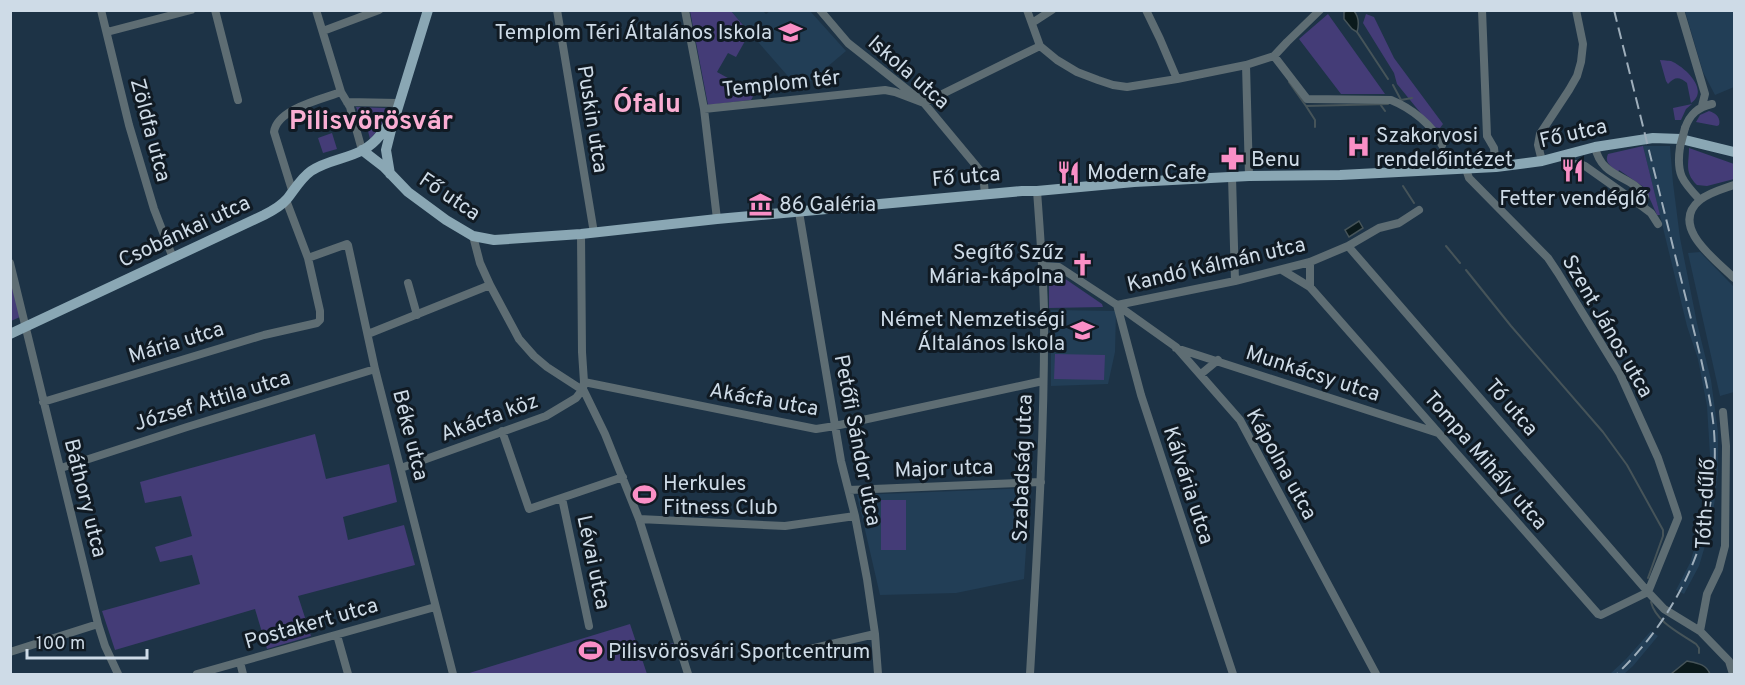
<svg xmlns="http://www.w3.org/2000/svg" width="1745" height="685" viewBox="0 0 1745 685" font-family="Overpass,sans-serif">
  <rect width="100%" height="100%" fill="#1d3346"/>
  <path fill="#223e56" d="M731,11H763L766,14L770,11H810L846,51L800,90Z
    M1685,11H1734V87L1715,95L1703,72Z
    M1643,146H1670L1673,183L1680,238L1697,323L1711,380L1718,432V473L1712,522L1699,566L1684,594L1676,590L1690,563L1695,546L1703,520L1709,490L1710,455L1707,406L1698,359L1687,326Z
    M1700,252L1734,287V392L1720,396L1688,253Z
    M1051,310L1116,311L1115,352L1108,384L1051,386Z
    M1030,488L1024,579L956,593L880,595L857,495Z
    M1651,631L1658,636L1633,666L1624,674H1610L1626,659Z"/>
  <path fill="#443c77" d="M690,11H731L749,32L743,38L745,41L736,57L728,53L717,72L755,93L751,100L708,105Z
    M1328,14L1385,94H1341L1299,39Z
    M1366,14L1374,17L1394,58L1443,124L1440,128L1432,127L1397,84L1394,73L1363,23Z
    M1660,60C1661,60 1670,61 1671,61C1685,67 1710,90 1691,103L1687,83C1680,77 1675,76 1668,84L1666,81Z
    M1692,104L1686,109L1681,120H1675L1673,108Z
    M356,107L385,108L382,125L370,139L368,131L375,124L374,116L369,112H358Z
    M1709,111C1716,113 1721,118 1719,125L1717,126L1696,122L1700,115Z
    M332,133L337,149L323,153L318,138Z
    M1643,146L1660,215H1657L1645,188L1619,170L1618,172C1611,166 1604,163 1608,154Z
    M1689,148L1734,164V179L1707,186L1697,185C1684,172 1689,164 1689,148Z
    M10,275L20,317L11,321H10Z
    M1061,276L1102,304L1103,307L1049,308V277Z
    M1055,354L1105,355L1104,380L1054,379Z
    M315,434L326,479L389,464L397,502L343,517L348,540L404,525L415,565L298,596L311,636L267,649L255,609L115,650L102,611L200,584L192,555L160,562L155,547L192,536L181,496L145,503L140,482Z
    M881,500H906V550H881Z
    M630,624L640,654L673,643L675,648L642,659L647,674H466Z"/>
  <path fill="#0b1a1c" stroke="#465459" stroke-width="1.5" d="M1346,11H1354C1359,17 1359,25 1357,32L1352,29L1344,19V12Z
    M1359,221L1363,228L1349,237L1345,230Z
    M1687,661C1697,663 1706,664 1710,674H1671Z"/>
  <g fill="none" stroke-linecap="round" stroke-linejoin="round">
    <path stroke="#465459" stroke-width="2" d="M1357,32L1388,79
      M1289,82L1306,106L1388,104
      M1393,85L1401,100L1412,98
      M1380,104L1385,111
      M1306,106L1315,120V127
      M1403,186L1414,203
      M1446,246L1460,263
      M1466,270L1511,326L1603,432L1627,465L1663,530V536L1648,578
      M1651,602C1656,622 1680,633 1696,644L1699,648V653"/>
    <path stroke="#5e6d73" stroke-width="8" d="M101,10L129,125L154,209L173,258
      M215,10L238,100
      M316,10L341,92L350,107L362,150
      M557,10L594,233
      M685,10L704,109L717,219
      M820,10L848,43L924,103L983,174L985,194
      M1027,10L1040,46L1057,60L1077,72L1098,80L1113,85L1127,87L1177,79L1246,65L1274,56L1287,42L1320,10
      M1146,10L1160,39L1177,79
      M1482,10L1487,136L1494,148L1496,167
      M1680,10L1705,94L1702,106
      M1032,23L1052,10
      M323,31L379,10
      M107,32L191,10
      M1274,56L1307,99L1391,100C1411,108 1433,125 1442,145
      M1246,65L1249,176
      M347,102L398,103
      M704,109L885,90L895,92L924,103L1040,46
      M1685,128C1690,114 1698,107 1712,104
      M1595,147C1602,179 1630,174 1645,196L1643,207L1651,213L1658,224
      M1680,147C1676,174 1682,181 1700,200
      M1542,161L1538,145L1540,134L1569,90L1577,76L1581,62L1583,44L1576,10
      M1573,164H1580L1585,166L1643,207
      M1466,169L1469,178L1548,258L1558,273L1620,374L1658,458L1677,514L1678,518L1648,592
      M1232,177L1235,281
      M1734,185C1723,189 1710,192 1700,200C1668,226 1717,261 1734,278
      M292,190L274,132C277,109 322,99 341,92
      M799,212L841,461L855,516L867,579L875,634L878,674
      M473,236L480,263L490,285L519,339L534,356L547,367L584,391L605,434L639,519L688,674
      M1348,246L1648,592L1664,609L1700,631L1729,661L1733,674
      M308,258L347,244L348,245L375,369L453,674
      M10,263L98,624L105,646L118,674
      M1042,266L1059,267L1117,305L1176,347L1240,420L1376,674
      M1282,270L1310,287L1598,614L1601,615L1648,592
      M408,283L417,315
      M1310,287V262
      M1117,305L1141,395L1233,674
      M1117,305L1235,281L1310,262L1348,246L1379,228L1399,223L1419,210
      M368,334L490,285
      M1176,348L1438,433
      M1201,374L1218,360
      M584,382L816,429L835,426L1043,381
      M43,402L264,335L317,323L320,320V311L308,258L286,200
      M502,431L529,509L623,477
      M61,468L187,427L375,369
      M401,468L546,416L576,398L583,389L584,382L582,352L581,234
      M849,490L1041,482
      M562,498L589,626
      M639,519L785,526L855,516
      M1700,631L1707,594L1719,569L1725,546L1726,446L1723,412
      M337,635L348,674
      M10,652L98,624
      M784,655L875,634
      M240,662L243,674
      M197,674L435,607
      M1030,674C1037,553 1045,431 1044,310C1043,270 1040,231 1037,191"/>
    <path stroke="#8aa7b4" stroke-width="10" d="M362,150L384,167L408,192L446,220L473,236L494,240L581,234L717,219L1022,191H1037L1134,182L1249,176L1340,175L1496,167L1542,161L1595,147L1653,138L1681,139L1734,152
      M390,174L386,150L391,130L428,10
      M10,334L264,215C272,211 281,206 287,199C295,189 301,178 311,171C327,160 347,159 363,150C379,141 387,126 396,111"/>
    <path stroke="#9eaebb" stroke-width="2" stroke-dasharray="12 6" stroke-linecap="butt" d="M1614,10L1701,359C1706,382 1712,406 1714,431C1721,524 1683,610 1617,674"/>
    <path stroke="#5e6d73" stroke-width="8" d="M1680,147L1685,128"/>
  </g>
  <defs>
    <symbol id="school-bare" viewBox="-9 -9 18 18"><path d="M0-5L7-2L0 1L-7-2ZM-4 1L0 2.5L4 1V4Q0 6-4 4Z" fill="#fa8fc6" stroke="#101a23" stroke-width="2.5" paint-order="stroke"/></symbol>
    <symbol id="hospital-bare" viewBox="-9 -9 18 18"><path d="M-5-5h3v3.5h4V-5h3V5h-3V1.5h-4V5h-3Z" fill="#fa8fc6" stroke="#101a23" stroke-width="2.5" paint-order="stroke"/></symbol>
    <symbol id="pharmacy-bare" viewBox="-9 -9 18 18"><path d="M-2-6h4v4h4v4h-4v4h-4v-4h-4v-4h4Z" fill="#fa8fc6" stroke="#101a23" stroke-width="2.5" paint-order="stroke"/></symbol>
    <symbol id="restaurant-bare" viewBox="-9 -9 18 18"><path d="M-5-6h1v4h1v-4h1v4h1v-4h1v5L-1.5 .5V6h-2V.5L-5-1ZM5-6V6H3V1.5H1.5Q1.5-4 5-6Z" fill="#fa8fc6" stroke="#101a23" stroke-width="2.5" paint-order="stroke"/></symbol>
    <symbol id="museum-bare" viewBox="-9 -9 18 18"><path d="M0-6L6-3V-2H-6V-3ZM-5-1h2V3h-2ZM-1-1h2V3h-2ZM3-1h2V3H3ZM-6 4H6V6H-6Z" fill="#fa8fc6" stroke="#101a23" stroke-width="2.5" paint-order="stroke"/></symbol>
    <symbol id="church-bare" viewBox="-9 -9 18 18"><path d="M-1.2-6h2.4v3.5h3.3v2.4h-3.3V6h-2.4V-.1h-3.3v-2.4h3.3Z" fill="#fa8fc6" stroke="#101a23" stroke-width="2.5" paint-order="stroke"/></symbol>
    <symbol id="stadium-bare" viewBox="-9 -9 18 18"><path d="M0-5a6.5 5 0 1 0 0 10a6.5 5 0 1 0 0-10ZM-3.5-1.8h7v3.6h-7Z" fill="#fa8fc6" stroke="#101a23" stroke-width="2.5" paint-order="stroke"/></symbol>
  </defs>
  <g fill-rule="evenodd">
    <use href="#school-bare" x="774" y="16" width="33" height="33"/>
    <use href="#hospital-bare" x="1342" y="130" width="33" height="33"/>
    <use href="#pharmacy-bare" x="1216" y="142" width="33" height="33"/>
    <use href="#restaurant-bare" x="1556" y="154" width="33" height="33"/>
    <use href="#restaurant-bare" x="1052" y="156" width="33" height="33"/>
    <use href="#museum-bare" x="744" y="188" width="33" height="33"/>
    <use href="#church-bare" x="1066" y="248" width="33" height="33"/>
    <use href="#school-bare" x="1066" y="314" width="33" height="33"/>
    <use href="#stadium-bare" x="628" y="478" width="33" height="33"/>
    <use href="#stadium-bare" x="574" y="634" width="33" height="33"/>
  </g>
  <g text-anchor="middle" stroke-width="6" stroke-linejoin="round" paint-order="stroke">
    <g font-size="21" fill="#cedbe7" stroke="#101a23" text-anchor="start">
      <text x="772" y="39" text-anchor="end">Templom Téri Általános Iskola</text>
      <text x="1376" y="142">Szakorvosi<tspan x="1376" dy="24">rendelőintézet</tspan></text>
      <text x="1251" y="166">Benu</text>
      <text x="1087" y="179">Modern Cafe</text>
      <text x="1573" y="205" text-anchor="middle">Fetter vendéglő</text>
      <text x="779" y="211">86 Galéria</text>
      <text x="1064" y="259" text-anchor="end">Segítő Szűz<tspan x="1064" dy="24">Mária-kápolna</tspan></text>
      <text x="1065" y="326" text-anchor="end">Német Nemzetiségi<tspan x="1065" dy="24">Általános Iskola</tspan></text>
      <text x="663" y="490">Herkules<tspan x="663" dy="24">Fitness Club</tspan></text>
      <text x="608" y="658">Pilisvörösvári Sportcentrum</text>
    </g>
    <g font-size="21" fill="#cedbe7" stroke="#101a23">
      <text transform="translate(909 72) rotate(41)" y="7">Iskola utca</text>
      <text transform="translate(781 83) rotate(-6)" y="7">Templom tér</text>
      <text transform="translate(593 119) rotate(81)" y="7">Puskin utca</text>
      <text transform="translate(151 130) rotate(75)" y="7">Zöldfa utca</text>
      <text transform="translate(1573 133) rotate(-13)" y="7">Fő utca</text>
      <text transform="translate(966 176) rotate(-5)" y="7">Fő utca</text>
      <text transform="translate(450 196) rotate(34)" y="7">Fő utca</text>
      <text transform="translate(184 231) rotate(-25)" y="7">Csobánkai utca</text>
      <text transform="translate(1216 264) rotate(-13)" y="7">Kandó Kálmán utca</text>
      <text transform="translate(1608 326) rotate(60)" y="7">Szent János utca</text>
      <text transform="translate(176 342) rotate(-17)" y="7">Mária utca</text>
      <text transform="translate(1313 373) rotate(18)" y="7">Munkácsy utca</text>
      <text transform="translate(764 399) rotate(10)" y="7">Akácfa utca</text>
      <text transform="translate(212 400) rotate(-17)" y="7">József Attila utca</text>
      <text transform="translate(1512 407) rotate(49)" y="7">Tó utca</text>
      <text transform="translate(489 417) rotate(-20)" y="7">Akácfa köz</text>
      <text transform="translate(411 435) rotate(76)" y="7">Béke utca</text>
      <text transform="translate(858 440) rotate(79)" y="7">Petőfi Sándor utca</text>
      <text transform="translate(1486 460) rotate(49)" y="7">Tompa Mihály utca</text>
      <text transform="translate(1282 464) rotate(61)" y="7">Kápolna utca</text>
      <text transform="translate(944 468) rotate(-2)" y="7">Major utca</text>
      <text transform="translate(1022 468) rotate(-88)" y="7">Szabadság utca</text>
      <text transform="translate(1189 485) rotate(72)" y="7">Kálvária utca</text>
      <text transform="translate(86 498) rotate(76)" y="7">Báthory utca</text>
      <text transform="translate(1705 504) rotate(-87)" y="7">Tóth-dűlő</text>
      <text transform="translate(594 562) rotate(78)" y="7">Lévai utca</text>
      <text transform="translate(311 623) rotate(-16)" y="7">Postakert utca</text>
    </g>
    <g font-size="27" font-weight="bold" fill="#faaed3" stroke="#101a23">
      <text x="647" y="112">Ófalu</text>
      <text x="371" y="129">Pilisvörösvár</text>
    </g>
  </g>
  <rect width="1745" height="685" fill="none" stroke="#cedbe7" stroke-width="24"/>
  <path d="M27 649v9h120v-9" fill="none" stroke="#cedbe7" stroke-width="3"/>
  <text x="36" y="649" font-size="18" fill="#cedbe7" stroke="#101a23" stroke-width="4.5" paint-order="stroke">100 m</text>
</svg>
